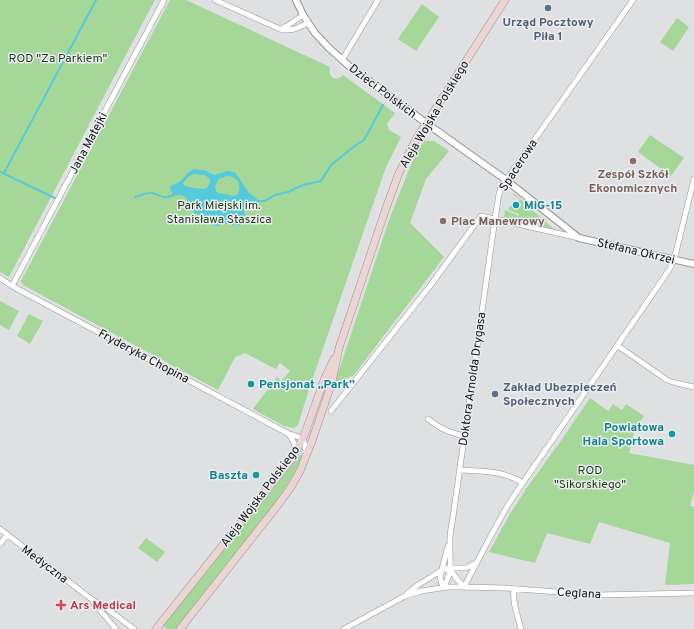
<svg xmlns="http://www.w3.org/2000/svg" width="694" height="629" viewBox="0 0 694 629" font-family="Overpass,sans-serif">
  <rect width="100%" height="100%" fill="#dee0e2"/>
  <path fill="#a4d798" d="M0,0H155L111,83L9,277L0,272Z
    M170,0H186L330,67C327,77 336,83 343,75L395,113L387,124L389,130L401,137L386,167L311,383L298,425L294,428L284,426L253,409L277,377L281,381L290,371L280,363L276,369L245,353L235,357L218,390L23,285L21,281Z
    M422,4L439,17L416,51L398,39Z
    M677,18L689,27L673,51L660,42Z
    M650,135L684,158L671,176L638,152Z
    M424,141H434L449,151L426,179L410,223L444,257L353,376L335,382L389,220L412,162Z
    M513,193C527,204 539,217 554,229L504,217L505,210L519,216V214L508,210L510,206L520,200L517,197L514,196Z
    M0,301L19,311L9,330L0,325Z
    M29,314L43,321L30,344L17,336Z
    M590,398L608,411L613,404L622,410L626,404L644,416L635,429L629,453L694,465V491L690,506L694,507V584L665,585L670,543L599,522L590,544L547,533L535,563L489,552L510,514L528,486L560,442Z
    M300,455H302V457C294,475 284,491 272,508L176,629H167L163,626Z
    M146,538L165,552L157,562L138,548Z"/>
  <path fill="#54cadc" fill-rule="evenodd" d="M194,169L207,171L214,175L227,171L235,172L249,193L257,199L256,202C249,201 243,204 244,211C244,214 245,215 245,218C244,222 241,224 238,226C232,223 224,223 217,226C209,224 208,221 201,216C198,213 193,213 191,209C188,205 189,201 185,197C181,194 177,196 173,195L170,187C173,184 175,184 179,182C185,178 187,172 194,169ZM194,174L205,175L210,179C210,191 203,189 194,188C190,187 187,187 184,185L183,183L189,176ZM227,176C241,175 243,194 234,196C231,196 228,194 225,194C220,193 219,194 216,191L215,186L219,179Z"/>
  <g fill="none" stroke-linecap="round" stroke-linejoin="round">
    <path stroke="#54cadc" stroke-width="2" d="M0,172L55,198
      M4,173L96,0
      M135,197C140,196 147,192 152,193C161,195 163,200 173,195
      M256,201H265L275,195L288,192L303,185L321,181L331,165L356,145L364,140L383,105"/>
    <defs>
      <path id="minor" d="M215,0L280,29C290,32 298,28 308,23
        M281,29L287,26L303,15
        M342,60L378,0
        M0,278L12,286L201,387L289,434L296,436L303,439L305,446L306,452
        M12,286L164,0
        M618,346L667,380L676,383L694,387
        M331,411L430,286L481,216L495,219L499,194L501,187L633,0
        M428,419C441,429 448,432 464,436
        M289,434L294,443L296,451
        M460,470C481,471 505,471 523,483
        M0,529L90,598L106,608L134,629
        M0,544L7,535
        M450,569L456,578L464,587
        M443,587C454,573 449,555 450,539C450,531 452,524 453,517L495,219L579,238
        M443,587L441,581L440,577L448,546
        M464,587L488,541L509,503L669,270L674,260L694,179
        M514,589C512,603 518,616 521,629
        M407,594L418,585L442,570L450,568H466L476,563
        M93,602L116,629
        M344,629L405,596L421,591L448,587H464L505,588L598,595L694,593"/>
      <path id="tertiary" d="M296,0L303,15L315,33L329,48L349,66L426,123L506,180L579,238L694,264"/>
      <path id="secondary" d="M156,629L293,457L304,436L324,380L334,359
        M180,629L278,505L291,487L300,471L312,441L332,382L339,348L386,208L399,173L415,141L505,0"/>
    </defs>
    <use href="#minor" stroke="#929496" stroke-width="6"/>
    <use href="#tertiary" stroke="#929496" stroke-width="8"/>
    <use href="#secondary" stroke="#929496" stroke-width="8"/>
    <use href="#minor" stroke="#fff" stroke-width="5"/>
    <use href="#tertiary" stroke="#fff" stroke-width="6"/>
    <use href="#secondary" stroke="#ebd4d2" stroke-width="7"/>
  </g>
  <g fill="#5c6f8a" stroke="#ebedf0" stroke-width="1.5">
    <circle cx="548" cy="8" r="4"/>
    <circle cx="495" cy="394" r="4"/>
  </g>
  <g fill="#8d6e63" stroke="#ebedf0" stroke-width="1.5">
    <circle cx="633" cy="161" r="4"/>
    <circle cx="443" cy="221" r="4"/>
  </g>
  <g fill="#0f9aa8" stroke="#ebedf0" stroke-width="1.5">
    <circle cx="516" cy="205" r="4"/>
    <circle cx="251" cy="384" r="4"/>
    <circle cx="672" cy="434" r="4"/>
    <circle cx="256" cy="475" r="4"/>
  </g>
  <path fill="#e0444e" stroke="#ebedf0" stroke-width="1.5" d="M59 599h4v4h4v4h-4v4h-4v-4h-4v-4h4z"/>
  <g text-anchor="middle" stroke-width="3" stroke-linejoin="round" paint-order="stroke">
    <g font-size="12" font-weight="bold" fill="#4e5e75" stroke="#ebedf0">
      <text x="548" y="26">Urząd Pocztowy<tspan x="548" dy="14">Piła 1</tspan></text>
      <text x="503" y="391" text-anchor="start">Zakład Ubezpieczeń<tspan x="503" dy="14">Społecznych</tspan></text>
    </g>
    <g font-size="12" fill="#1a3d11" stroke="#ebedf0">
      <text x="58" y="62">ROD "Za Parkiem"</text>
      <text x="219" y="209">Park Miejski im.<tspan x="219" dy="14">Stanisława Staszica</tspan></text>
      <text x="590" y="474">ROD<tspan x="590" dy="14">"Sikorskiego"</tspan></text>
    </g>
    <g font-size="12" fill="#131415" stroke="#ebedf0">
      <text transform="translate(383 91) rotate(37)" y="4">Dzieci Polskich</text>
      <text transform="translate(434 114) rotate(-59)" y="4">Aleja Wojska Polskiego</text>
      <text transform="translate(88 143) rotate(-62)" y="4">Jana Matejki</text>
      <text transform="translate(518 165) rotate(-57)" y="4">Spacerowa</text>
      <text transform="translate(636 251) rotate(13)" y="4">Stefana Okrzei</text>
      <text transform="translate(144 356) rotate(28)" y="4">Fryderyka Chopina</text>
      <text transform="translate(472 379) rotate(-82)" y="4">Doktora Arnolda Drygasa</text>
      <text transform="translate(260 496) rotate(-53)" y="4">Aleja Wojska Polskiego</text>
      <text transform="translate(45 564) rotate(37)" y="4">Medyczna</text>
      <text transform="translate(579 593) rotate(3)" y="4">Ceglana</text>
    </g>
    <g font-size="12" font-weight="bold" fill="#785e54" stroke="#ebedf0">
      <text x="633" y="178">Zespół Szkół<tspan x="633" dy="14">Ekonomicznych</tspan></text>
      <text x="451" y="225" text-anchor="start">Plac Manewrowy</text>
    </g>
    <g font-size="12" font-weight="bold" fill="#0d838f" stroke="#ebedf0" text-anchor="start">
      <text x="524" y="209">MiG-15</text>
      <text x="259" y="388">Pensjonat „Park”</text>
      <text x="664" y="431" text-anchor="end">Powiatowa<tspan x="664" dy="14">Hala Sportowa</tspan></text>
      <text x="248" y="479" text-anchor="end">Baszta</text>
    </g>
    <g font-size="12" font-weight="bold" fill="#be3a42" stroke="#ebedf0" text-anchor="start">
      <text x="70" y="609">Ars Medical</text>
    </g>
  </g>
</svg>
